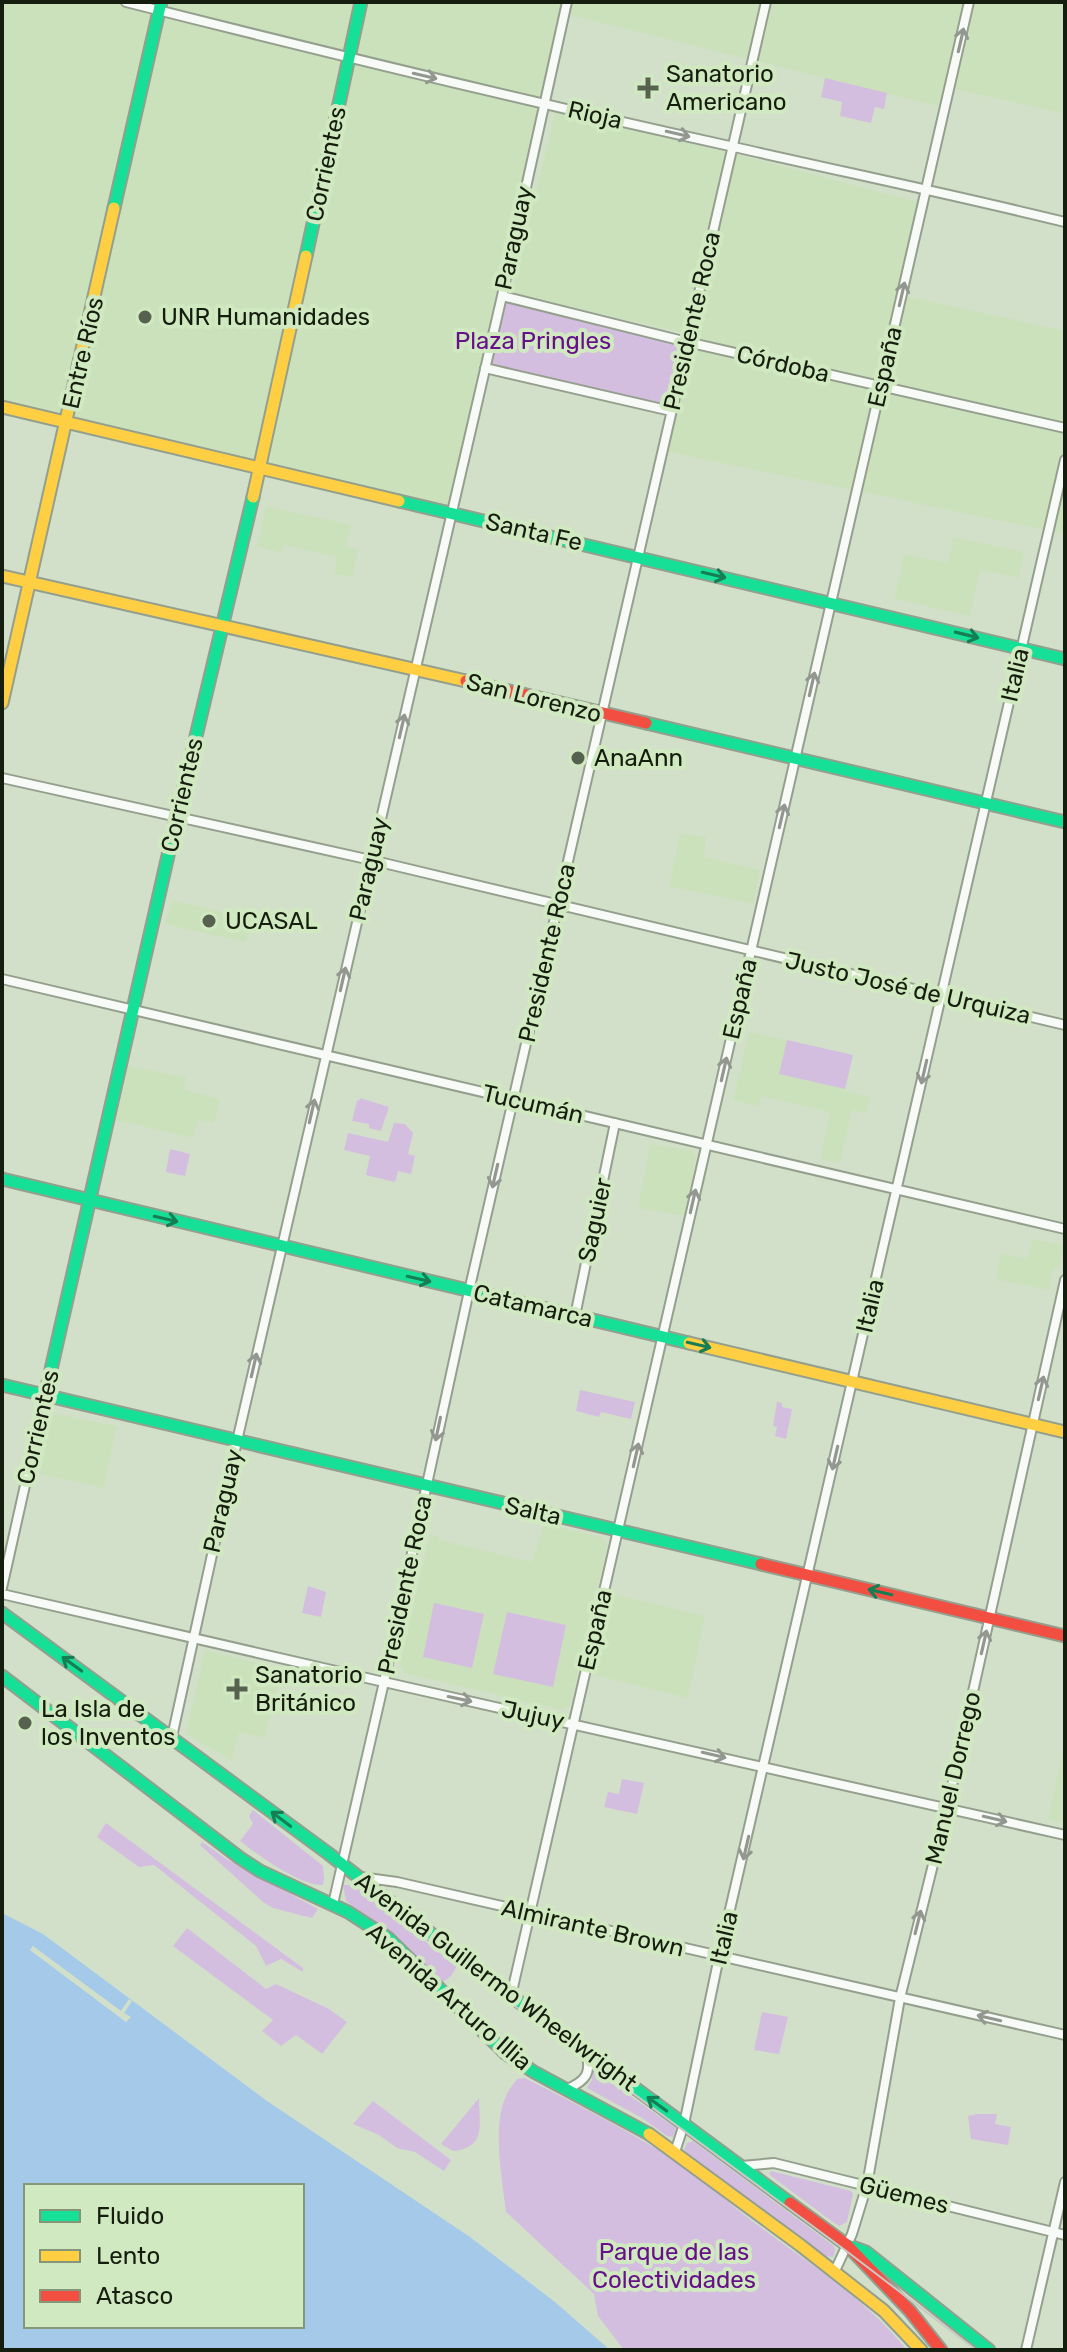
<svg xmlns="http://www.w3.org/2000/svg" width="1067" height="2352" viewBox="0 0 1067 2352" font-family="Rubik,sans-serif">
  <rect width="100%" height="100%" fill="#d2e0c9"/>
  <path fill="#cbe1bc" d="M2,2H1065V114L950,88L938,106L565,14L451,513L2,407Z
    M555,112L743,156L929,205L902,295L1065,331V534L669,452L684,333L512,293Z
    M266,506L351,525L346,547L358,549L353,577L334,574L337,557L284,545L282,553L257,546Z
    M953,537L1024,552L1019,578L980,570L970,616L894,599L904,554L948,563Z
    M680,833L706,837L704,857L760,870L753,904L669,886Z
    M172,900L253,919L246,942L165,924Z
    M749,1032L853,1055L845,1091L871,1097L867,1113L852,1110L840,1163L820,1159L830,1112L761,1096L758,1106L733,1100Z
    M128,1066L186,1077L184,1090L220,1099L214,1123L198,1120L193,1138L116,1120Z
    M650,1144L692,1151L696,1157L685,1216L638,1208Z
    M1032,1239L1064,1245L1059,1268L1054,1267L1049,1290L995,1279L1001,1253L1026,1259Z
    M56,1414L117,1426L104,1488L40,1474L53,1415Z
    M544,1524L602,1537L607,1546L570,1706L562,1710L404,1673L400,1664L430,1535L439,1536V1540L532,1562Z
    M613,1594L705,1616L688,1698L594,1675Z
    M205,1650L281,1669L265,1738L239,1732L232,1761L186,1734Z
    M1065,1740V1823L1048,1819Z"/>
  <path fill="#d3bedf" d="M825,78L887,93L884,109L875,107L871,123L840,116L842,102L821,97Z
    M502,296L687,342L671,411L485,368Z
    M787,1040L853,1055L845,1089L779,1074Z
    M360,1098L389,1107L381,1131L369,1128V1124L352,1121L357,1100L359,1101Z
    M394,1123L405,1124L413,1133L408,1154L415,1156L411,1174L398,1171L395,1182L366,1175L370,1156L344,1150L348,1133L388,1142Z
    M170,1149L190,1154L185,1176L166,1172Z
    M580,1390L635,1402L631,1419L601,1412L599,1417L576,1411Z
    M777,1402L782,1403V1407L792,1409L786,1439L775,1436L777,1427L773,1426Z
    M308,1586L326,1592L321,1617L302,1613Z
    M434,1603L484,1614L472,1668L423,1657Z
    M507,1612L566,1625L553,1687L493,1674Z
    M622,1779L644,1783L637,1814L604,1807L608,1792L619,1794Z
    M253,1810L323,1866L324,1879L323,1885C300,1886 258,1855 240,1841L253,1824L249,1816Z
    M106,1823L303,1968V1972L281,1959L266,1966L256,1946L154,1865L139,1867L97,1837Z
    M202,1842L225,1858L318,1909L312,1918L273,1908L263,1902L200,1845Z
    M343,1885H350L359,1890L457,1966L451,1976L442,1983L404,1943L346,1901Z
    M187,1928L266,1989L276,1984L329,2009L347,2022L322,2054L296,2035L281,2046L262,2031L273,2020L173,1946Z
    M762,2012L788,2017L779,2054L754,2050Z
    M593,2070L676,2128L673,2137L667,2136L642,2118L587,2088L592,2080Z
    M525,2078C572,2102 620,2126 665,2154C701,2177 732,2207 767,2232C816,2268 869,2303 907,2350H624L598,2316L594,2294L506,2212C502,2179 492,2126 506,2096C508,2090 514,2084 517,2079Z
    M479,2098C479,2125 487,2147 453,2151L441,2144Z
    M373,2101L451,2160L444,2171L415,2152L397,2148L379,2135L353,2124Z
    M977,2114H997L995,2124L1011,2127L1008,2145L971,2139L968,2116Z
    M693,2141L834,2246L835,2252L833,2257L825,2256L691,2156L684,2150L687,2143Z
    M771,2171L851,2191L853,2194L847,2222L839,2226L834,2223L771,2176L769,2173Z"/>
  <path fill="#a5cae9" fill-rule="evenodd" d="M2,1913L43,1934L267,2101L470,2237L555,2302L610,2350H2ZM26,2186H302V2326H26Z"/>
  <path fill="#d2e0c9" d="M33,1946L121,2011L129,1999L132,2001L124,2013L131,2017L126,2022L30,1950Z"/>
  <g fill="none" stroke-linecap="round" stroke-linejoin="round">
    <defs>
      <path id="street" d="M126,2C328,53 530,102 734,147C844,172 955,195 1065,222
        M502,296L687,342L1065,428
        M485,368L671,411
        M2,778L371,860L1065,1025
        M2,979L1065,1229
        M575,1316L615,1123
        M2,1588L45,1396
        M2,1594L384,1682L1065,1835
        M172,1737L237,1441L502,296L567,2
        M360,1877L397,1882L1065,2035
        M333,1904L384,1682L469,1291L766,2
        M511,1996L969,2
        M567,2089C586,2081 592,2073 586,2052
        M675,2152L684,2124L719,1957L1065,460
        M742,2166L774,2163L1065,2235
        M834,2273L852,2234L867,2185L900,1998L947,1808L1065,1280
        M1026,2350L1065,2182"/>
      <path id="fast" d="M114,208L161,2
        M306,256L361,2
        M399,501L1065,659
        M646,723L1065,822
        M2,1179L689,1343
        M2,1385L761,1564
        M45,1396L177,816L253,497
        M2,1613L329,1854L511,1996L790,2203
        M2,1676L240,1858L260,1871L348,1912L388,1938L505,2053L534,2072L649,2134
        M847,2245L866,2252L989,2350"/>
      <path id="slow" d="M2,407L399,501
        M253,497L306,256
        M2,576L466,681
        M2,703L114,208
        M689,1343L1065,1432
        M649,2134L800,2245L884,2311L921,2350"/>
      <path id="jam" d="M466,681L646,723
        M761,1564L1065,1636
        M790,2203L847,2245L910,2311L941,2350"/>
    </defs>
    <use href="#street" stroke="#949f8e" stroke-width="12"/>
    <use href="#fast" stroke="#949f8e" stroke-width="15"/>
    <use href="#slow" stroke="#949f8e" stroke-width="15"/>
    <use href="#jam" stroke="#949f8e" stroke-width="15"/>
    <use href="#street" stroke="#f8faf7" stroke-width="8"/>
    <use href="#fast" stroke="#16e098" stroke-width="11"/>
    <use href="#slow" stroke="#ffcf43" stroke-width="11"/>
    <use href="#jam" stroke="#f24e42" stroke-width="11"/>
    <path stroke="#c7cbc5" stroke-width="2" d="M357,1884L515,2006L845,2250L976,2350"/>
  </g>
  <defs><path id="oneway-shaft" d="M-6 0H5M1.5-3L5.5 0L1.5 3" fill="none" stroke-width="1.6" stroke-linecap="round" stroke-linejoin="round" transform="scale(2)"/></defs>
  <g stroke="#92978f">
    <use href="#oneway-shaft" transform="translate(961 40) rotate(-77)"/>
    <use href="#oneway-shaft" transform="translate(425 76) rotate(13)"/>
    <use href="#oneway-shaft" transform="translate(678 134) rotate(13)"/>
    <use href="#oneway-shaft" transform="translate(902 294) rotate(-77)"/>
    <use href="#oneway-shaft" transform="translate(812 684) rotate(-77)"/>
    <use href="#oneway-shaft" transform="translate(402 726) rotate(-77)"/>
    <use href="#oneway-shaft" transform="translate(782 816) rotate(-77)"/>
    <use href="#oneway-shaft" transform="translate(343 979) rotate(-77)"/>
    <use href="#oneway-shaft" transform="translate(724 1069) rotate(-77)"/>
    <use href="#oneway-shaft" transform="translate(924 1072) rotate(103)"/>
    <use href="#oneway-shaft" transform="translate(312 1111) rotate(-77)"/>
    <use href="#oneway-shaft" transform="translate(495 1176) rotate(103)"/>
    <use href="#oneway-shaft" transform="translate(693 1201) rotate(-77)"/>
    <use href="#oneway-shaft" transform="translate(254 1365) rotate(-77)"/>
    <use href="#oneway-shaft" transform="translate(1041 1388) rotate(-77)"/>
    <use href="#oneway-shaft" transform="translate(438 1429) rotate(102)"/>
    <use href="#oneway-shaft" transform="translate(636 1455) rotate(-77)"/>
    <use href="#oneway-shaft" transform="translate(835 1458) rotate(103)"/>
    <use href="#oneway-shaft" transform="translate(984 1642) rotate(-77)"/>
    <use href="#oneway-shaft" transform="translate(460 1699) rotate(12)"/>
    <use href="#oneway-shaft" transform="translate(714 1755) rotate(13)"/>
    <use href="#oneway-shaft" transform="translate(995 1819) rotate(13)"/>
    <use href="#oneway-shaft" transform="translate(746 1848) rotate(103)"/>
    <use href="#oneway-shaft" transform="translate(918 1922) rotate(-76)"/>
    <use href="#oneway-shaft" transform="translate(989 2018) rotate(-167)"/>
  </g>
  <g stroke="#167e54">
    <use href="#oneway-shaft" transform="translate(714 575) rotate(13)"/>
    <use href="#oneway-shaft" transform="translate(967 635) rotate(14)"/>
    <use href="#oneway-shaft" transform="translate(166 1219) rotate(13)"/>
    <use href="#oneway-shaft" transform="translate(419 1279) rotate(13)"/>
    <use href="#oneway-shaft" transform="translate(699 1345) rotate(13)"/>
    <use href="#oneway-shaft" transform="translate(880 1592) rotate(-167)"/>
    <use href="#oneway-shaft" transform="translate(72 1664) rotate(-144)"/>
    <use href="#oneway-shaft" transform="translate(281 1819) rotate(-143)"/>
    <use href="#oneway-shaft" transform="translate(657 2104) rotate(-144)"/>
  </g>
  <g fill="#576150" stroke="#d1e9c0" stroke-width="3">
    <path d="M644 76h8v8h8v8h-8v8h-8v-8h-8v-8h8z"/>
    <circle cx="145" cy="317" r="8"/>
    <circle cx="578" cy="758" r="8"/>
    <circle cx="209" cy="921" r="8"/>
    <path d="M233 1677h8v8h8v8h-8v8h-8v-8h-8v-8h8z"/>
    <circle cx="25" cy="1723" r="8"/>
  </g>
  <g text-anchor="middle" stroke-width="8" stroke-linejoin="round" paint-order="stroke">
    <g font-size="24" fill="#151d0f" stroke="#d1e9c0" text-anchor="start">
      <text x="666" y="82">Sanatorio<tspan x="666" dy="28">Americano</tspan></text>
      <text x="161" y="325">UNR Humanidades</text>
      <text x="594" y="766">AnaAnn</text>
      <text x="225" y="929">UCASAL</text>
      <text x="255" y="1683">Sanatorio<tspan x="255" dy="28">Británico</tspan></text>
      <text x="41" y="1717">La Isla de<tspan x="41" dy="28">los Inventos</tspan></text>
    </g>
    <g font-size="24" fill="#151d0f" stroke="#d1e9c0">
      <text transform="translate(595 115) rotate(13)" y="8">Rioja</text>
      <text transform="translate(326 164) rotate(-78)" y="8">Corrientes</text>
      <text transform="translate(514 238) rotate(-78)" y="8">Paraguay</text>
      <text transform="translate(692 321) rotate(-77)" y="8">Presidente Roca</text>
      <text transform="translate(83 353) rotate(-77)" y="8">Entre Ríos</text>
      <text transform="translate(783 364) rotate(13)" y="8">Córdoba</text>
      <text transform="translate(885 367) rotate(-77)" y="8">España</text>
      <text transform="translate(534 532) rotate(13)" y="8">Santa Fe</text>
      <text transform="translate(1015 675) rotate(-77)" y="8">Italia</text>
      <text transform="translate(534 698) rotate(14)" y="8">San Lorenzo</text>
      <text transform="translate(182 795) rotate(-77)" y="8">Corrientes</text>
      <text transform="translate(369 869) rotate(-77)" y="8">Paraguay</text>
      <text transform="translate(547 953) rotate(-77)" y="8">Presidente Roca</text>
      <text transform="translate(908 988) rotate(13)" y="8">Justo José de Urquiza</text>
      <text transform="translate(740 999) rotate(-77)" y="8">España</text>
      <text transform="translate(533 1104) rotate(13)" y="8">Tucumán</text>
      <text transform="translate(595 1220) rotate(-78)" y="8">Saguier</text>
      <text transform="translate(533 1306) rotate(13)" y="8">Catamarca</text>
      <text transform="translate(870 1306) rotate(-77)" y="8">Italia</text>
      <text transform="translate(38 1427) rotate(-77)" y="8">Corrientes</text>
      <text transform="translate(223 1501) rotate(-77)" y="8">Paraguay</text>
      <text transform="translate(533 1511) rotate(13)" y="8">Salta</text>
      <text transform="translate(405 1585) rotate(-78)" y="8">Presidente Roca</text>
      <text transform="translate(595 1630) rotate(-77)" y="8">España</text>
      <text transform="translate(533 1715) rotate(12)" y="8">Jujuy</text>
      <text transform="translate(953 1778) rotate(-77)" y="8">Manuel Dorrego</text>
      <text transform="translate(593 1928) rotate(13)" y="8">Almirante Brown</text>
      <text transform="translate(724 1938) rotate(-77)" y="8">Italia</text>
      <text transform="translate(496 1982) rotate(37)" y="8">Avenida Guillermo Wheelwright</text>
      <text transform="translate(449 1997) rotate(41)" y="8">Avenida Arturo Illia</text>
      <text transform="translate(904 2195) rotate(14)" y="8">Güemes</text>
    </g>
    <g font-size="24" fill="#661089" stroke="#d1e9c0">
      <text x="533" y="349">Plaza Pringles</text>
      <text x="674" y="2260">Parque de las<tspan x="674" dy="28">Colectividades</tspan></text>
    </g>
  </g>
  <rect width="1067" height="2352" fill="none" stroke="#151d0f" stroke-width="8"/>
  <rect x="24" y="2184" width="280" height="144" fill="#d1e9c0" stroke="#869779" stroke-width="2"/>
  <rect x="40" y="2210" width="40" height="12" fill="#16e098" stroke="#869779" stroke-width="2"/>
  <text x="96" y="2224" font-size="24" fill="#151d0f">Fluido</text>
  <rect x="40" y="2250" width="40" height="12" fill="#ffcf43" stroke="#869779" stroke-width="2"/>
  <text x="96" y="2264" font-size="24" fill="#151d0f">Lento</text>
  <rect x="40" y="2290" width="40" height="12" fill="#f24e42" stroke="#869779" stroke-width="2"/>
  <text x="96" y="2304" font-size="24" fill="#151d0f">Atasco</text>
</svg>
